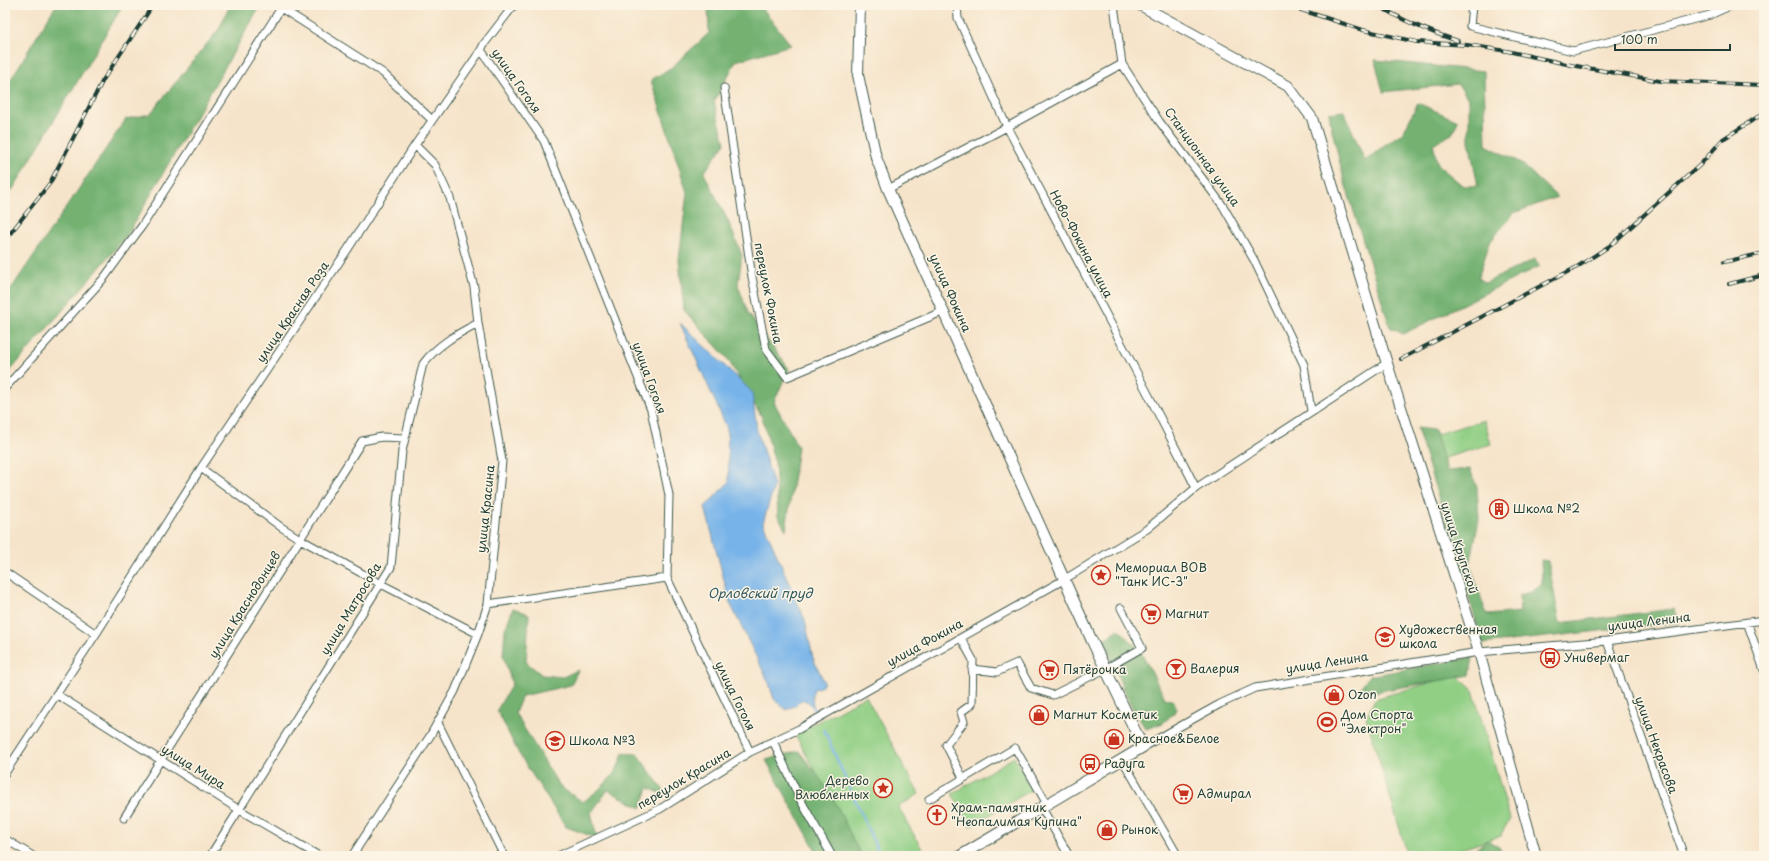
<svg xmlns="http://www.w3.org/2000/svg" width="1769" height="861" viewBox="0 0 1769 861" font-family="'Playpen Sans',sans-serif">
  <rect width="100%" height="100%" fill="#fcf5e5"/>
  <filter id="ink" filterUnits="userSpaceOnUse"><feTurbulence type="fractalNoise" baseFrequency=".025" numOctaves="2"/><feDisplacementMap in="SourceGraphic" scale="8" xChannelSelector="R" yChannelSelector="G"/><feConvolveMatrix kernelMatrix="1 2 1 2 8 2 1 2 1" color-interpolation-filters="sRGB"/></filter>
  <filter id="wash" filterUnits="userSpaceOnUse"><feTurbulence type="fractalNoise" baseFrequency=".012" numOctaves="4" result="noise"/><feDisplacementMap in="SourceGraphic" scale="16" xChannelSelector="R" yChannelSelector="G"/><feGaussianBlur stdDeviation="0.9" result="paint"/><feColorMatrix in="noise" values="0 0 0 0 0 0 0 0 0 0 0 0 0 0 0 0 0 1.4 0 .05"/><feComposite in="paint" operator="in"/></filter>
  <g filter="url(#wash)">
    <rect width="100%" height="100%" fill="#f6e4ca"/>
    <path fill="#91cf85" stroke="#58865c" d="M1484,420L1491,444L1441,459L1434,435Z
      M1456,675L1473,690L1510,819L1500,836C1473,845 1435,861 1407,853L1366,717L1375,699Z
      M866,696L919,794L898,807L925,854L922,856H861L795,734Z
      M1014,757L1033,789L971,826L952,794Z"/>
    <path fill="#74b272" stroke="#4a7853" d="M56,5H123L13,189L5,198V89Z
      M230,5H261L126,237L5,377V298L126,119L150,114L219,29Z
      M708,5H760L791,45L736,61L714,102L725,143L704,173L728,221L742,255L738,285L748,313L789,369L774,402L798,447L786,530L778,516L775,463L762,417L727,358L684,310L679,260L687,192L651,80L672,67L709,33Z
      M1375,60L1484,71L1486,145L1521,163L1557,197L1514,213L1490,242L1478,278L1485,283L1535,259L1540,266L1403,334L1390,327L1344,180L1332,130L1329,113L1344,111L1365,161L1386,144L1403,133L1418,103L1458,121L1452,134L1433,144L1438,165L1463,186H1478L1469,141V100L1458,84L1383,92Z
      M1417,428L1435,430L1447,471L1470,469L1477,487L1479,519L1470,565L1487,615L1520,612L1519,595L1531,592L1542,583L1541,560L1548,561L1560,623L1673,609L1680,622L1483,644Z
      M513,608L529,614L526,662L542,675L563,677L578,670L571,685L522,696L515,713L560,787L583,802C602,787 617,777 623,753L637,754L668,796L648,788L641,808L608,790L591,813L597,838L566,827L519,754L497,710L512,684L503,655L505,629Z
      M1119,629L1140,650L1165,698L1174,701L1177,710L1163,723L1146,729C1126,702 1115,670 1104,639Z
      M1473,657L1470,675L1369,693L1359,689L1369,676Z
      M799,751L830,792L861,856H819L766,760Z
      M1488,840L1498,846L1505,856H1466Z"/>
    <path fill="#77b3e9" stroke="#4b788e" d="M680,323L752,392L757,431L774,486L763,523L805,620L813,658L824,682L822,686L814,689L812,695L813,707L807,701L801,700L796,705L786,710L774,699L769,683L730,603L705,507L729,482L727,428Z"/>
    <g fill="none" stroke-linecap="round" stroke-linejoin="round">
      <path stroke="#77b3e9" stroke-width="2.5" d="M813,707L817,715
        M824,730L880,856"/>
    </g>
  </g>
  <g filter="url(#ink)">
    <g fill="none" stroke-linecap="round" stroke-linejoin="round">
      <defs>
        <path id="street" d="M957,5L958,18L1007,127L1147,392L1196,488
          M1114,5L1122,64L1159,121L1223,206L1254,260L1304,365L1311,411
          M1472,5L1470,26L1573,51L1710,15L1732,5
          M281,8L383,73L432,120
          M481,50L544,141L651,410L669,495L667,578L750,752
          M724,88L752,277L766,349L787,377L944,311
          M888,189L1007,127L1122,64
          M5,388L104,278L142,226L283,5
          M201,468L281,527L300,539L381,584L478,634
          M5,572L96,634
          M488,604L667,578
          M1747,622L1764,670
          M961,638L973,660L972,704L961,712L964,722L946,745L963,778
          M1607,641L1684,856
          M972,669L997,672L1017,663L1031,688L1053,695L1105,669L1142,648L1121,608
          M56,694L238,809L319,856
          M438,723L504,856
          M773,741L800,799L832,856
          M1143,747L1220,704L1255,688L1479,652L1607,641L1764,620
          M1122,759L1178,856
          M5,773L96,634L201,468L348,249L415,145L481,50L484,44L514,5
          M929,799L1015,748L1047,804
          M1042,808L1069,856
          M124,818L362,441L382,437L404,438
          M5,839L33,856
          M210,856L391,567L402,451L423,364C437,345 457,334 478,323
          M352,856L430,736L455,691L478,634L488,604L502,461L478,323L474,287L450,198L435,165L415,145
          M558,856L660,809L750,752L799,729L1065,579L1147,529L1196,488L1387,363"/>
        <path id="secondary" d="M860,5L858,75L876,157L888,189L1092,641L1143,747L960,856
          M1140,5L1288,86L1312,118L1384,354L1479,652L1536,856"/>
      </defs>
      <use href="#street" stroke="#3f564a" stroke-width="9"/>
      <use href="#secondary" stroke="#3f564a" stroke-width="12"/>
      <use href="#street" stroke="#fff" stroke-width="7"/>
      <use href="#secondary" stroke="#fff" stroke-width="10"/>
      <defs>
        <path id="rail" d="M1286,5L1363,30L1417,42L1467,45L1507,51L1571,65L1660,81L1764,85
          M1378,5C1402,21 1430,32 1458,41
          M5,240L50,183L103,80L153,5
          M1724,262L1764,253
          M1729,284L1764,275
          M1401,359L1577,267L1611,245L1656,204L1700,165L1723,139L1764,113"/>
      </defs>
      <use href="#rail" stroke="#1f3d34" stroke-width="4"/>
      <use href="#rail" stroke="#fcf5e5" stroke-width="2.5" stroke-dasharray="8" stroke-linecap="butt"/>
    </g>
  </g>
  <defs>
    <symbol id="building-ring" viewBox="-11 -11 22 22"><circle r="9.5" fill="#fcf5e5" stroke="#c8321e" stroke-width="1.5"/><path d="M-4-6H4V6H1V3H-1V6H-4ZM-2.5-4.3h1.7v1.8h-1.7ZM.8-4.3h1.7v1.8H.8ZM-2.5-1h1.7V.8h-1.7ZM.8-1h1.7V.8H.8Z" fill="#c8321e"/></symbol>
    <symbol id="sight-ring" viewBox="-11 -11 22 22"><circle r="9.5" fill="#fcf5e5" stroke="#c8321e" stroke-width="1.5"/><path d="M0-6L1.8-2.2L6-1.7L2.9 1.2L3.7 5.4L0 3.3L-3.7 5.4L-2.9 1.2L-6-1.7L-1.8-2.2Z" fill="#c8321e"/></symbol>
    <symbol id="supermarket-ring" viewBox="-11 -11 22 22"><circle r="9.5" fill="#fcf5e5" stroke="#c8321e" stroke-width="1.5"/><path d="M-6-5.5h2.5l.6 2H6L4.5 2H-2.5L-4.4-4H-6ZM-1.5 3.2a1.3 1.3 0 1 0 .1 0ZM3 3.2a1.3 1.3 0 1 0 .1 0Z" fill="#c8321e"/></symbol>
    <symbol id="school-ring" viewBox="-11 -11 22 22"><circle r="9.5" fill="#fcf5e5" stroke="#c8321e" stroke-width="1.5"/><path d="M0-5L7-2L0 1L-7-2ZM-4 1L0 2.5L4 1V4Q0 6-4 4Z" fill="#c8321e"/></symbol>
    <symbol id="bus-ring" viewBox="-11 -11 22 22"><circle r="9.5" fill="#fcf5e5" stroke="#c8321e" stroke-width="1.5"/><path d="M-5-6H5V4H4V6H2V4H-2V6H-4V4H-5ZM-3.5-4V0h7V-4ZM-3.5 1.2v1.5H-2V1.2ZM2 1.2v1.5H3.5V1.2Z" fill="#c8321e"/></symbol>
    <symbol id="bar-ring" viewBox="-11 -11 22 22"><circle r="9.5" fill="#fcf5e5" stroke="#c8321e" stroke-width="1.5"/><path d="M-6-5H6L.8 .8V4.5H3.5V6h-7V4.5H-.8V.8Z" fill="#c8321e"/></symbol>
    <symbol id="shop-ring" viewBox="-11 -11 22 22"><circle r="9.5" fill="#fcf5e5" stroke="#c8321e" stroke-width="1.5"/><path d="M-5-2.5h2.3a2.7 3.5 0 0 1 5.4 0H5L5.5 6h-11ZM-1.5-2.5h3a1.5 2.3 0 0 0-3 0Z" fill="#c8321e"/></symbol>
    <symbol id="stadium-ring" viewBox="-11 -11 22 22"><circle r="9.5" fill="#fcf5e5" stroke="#c8321e" stroke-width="1.5"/><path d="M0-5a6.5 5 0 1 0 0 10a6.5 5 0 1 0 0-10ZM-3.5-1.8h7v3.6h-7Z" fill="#c8321e"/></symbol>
    <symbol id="church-ring" viewBox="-11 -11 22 22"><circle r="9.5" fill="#fcf5e5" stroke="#c8321e" stroke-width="1.5"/><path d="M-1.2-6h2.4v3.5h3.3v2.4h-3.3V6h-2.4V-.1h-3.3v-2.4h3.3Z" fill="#c8321e"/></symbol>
  </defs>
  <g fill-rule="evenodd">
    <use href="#building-ring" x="1488" y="498" width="22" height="22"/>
    <use href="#sight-ring" x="1090" y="564" width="22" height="22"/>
    <use href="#supermarket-ring" x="1140" y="603" width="22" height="22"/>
    <use href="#school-ring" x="1374" y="626" width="22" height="22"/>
    <use href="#bus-ring" x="1539" y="647" width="22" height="22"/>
    <use href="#bar-ring" x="1165" y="658" width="22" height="22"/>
    <use href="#supermarket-ring" x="1038" y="659" width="22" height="22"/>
    <use href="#shop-ring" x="1323" y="684" width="22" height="22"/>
    <use href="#shop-ring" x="1028" y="704" width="22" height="22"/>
    <use href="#stadium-ring" x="1316" y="711" width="22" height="22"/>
    <use href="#shop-ring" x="1103" y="728" width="22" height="22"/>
    <use href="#school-ring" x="544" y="730" width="22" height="22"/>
    <use href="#bus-ring" x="1079" y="753" width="22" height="22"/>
    <use href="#sight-ring" x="872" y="777" width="22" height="22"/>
    <use href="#supermarket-ring" x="1172" y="783" width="22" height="22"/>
    <use href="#church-ring" x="926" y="804" width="22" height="22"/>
    <use href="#shop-ring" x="1096" y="819" width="22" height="22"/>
  </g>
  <g text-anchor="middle" stroke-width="3" stroke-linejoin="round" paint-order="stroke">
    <g font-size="12" fill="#1f3d34" stroke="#fcf5e5">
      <text transform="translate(516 81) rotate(55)" y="4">улица Гоголя</text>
      <text transform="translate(1202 157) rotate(54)" y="4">Станционная улица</text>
      <text transform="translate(1081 244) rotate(62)" y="4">Ново-Фокина улица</text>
      <text transform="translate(768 293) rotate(79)" y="4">переулок Фокина</text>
      <text transform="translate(950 293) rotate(66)" y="4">улица Фокина</text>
      <text transform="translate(293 312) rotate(-56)" y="4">улица Красная Роза</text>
      <text transform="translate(649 378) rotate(70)" y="4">улица Гоголя</text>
      <text transform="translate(486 509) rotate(-84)" y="4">улица Красина</text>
      <text transform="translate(1459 548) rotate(72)" y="4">улица Крупской</text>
      <text transform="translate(245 605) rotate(-58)" y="4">улица Краснодонцев</text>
      <text transform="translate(351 609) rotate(-59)" y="4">улица Матросова</text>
      <text transform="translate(1649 622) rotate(-7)" y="4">улица Ленина</text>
      <text transform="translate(925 643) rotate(-29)" y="4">улица Фокина</text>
      <text transform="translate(1327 663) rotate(-9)" y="4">улица Ленина</text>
      <text transform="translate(735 696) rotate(64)" y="4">улица Гоголя</text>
      <text transform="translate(1656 745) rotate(70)" y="4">улица Некрасова</text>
      <text transform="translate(193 767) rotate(32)" y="4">улица Мира</text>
      <text transform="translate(684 779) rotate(-31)" y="4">переулок Красина</text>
    </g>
    <g font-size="12" fill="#1f3d34" stroke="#fcf5e5" text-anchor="start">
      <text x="1513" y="513">Школа №2</text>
      <text x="1115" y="572">Мемориал ВОВ<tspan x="1115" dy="14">"Танк ИС-3"</tspan></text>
      <text x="1165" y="618">Магнит</text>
      <text x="1399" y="634">Художественная<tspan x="1399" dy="14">школа</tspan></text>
      <text x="1564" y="662">Универмаг</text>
      <text x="1190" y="673">Валерия</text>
      <text x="1063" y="674">Пятёрочка</text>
      <text x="1348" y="699">Ozon</text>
      <text x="1053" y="719">Магнит Косметик</text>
      <text x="1341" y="719">Дом Спорта<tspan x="1341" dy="14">"Электрон"</tspan></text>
      <text x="1128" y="743">Красное&amp;Белое</text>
      <text x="569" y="745">Школа №3</text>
      <text x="1104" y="768">Радуга</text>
      <text x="869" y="785" text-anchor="end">Дерево<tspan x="869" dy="14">Влюбленных</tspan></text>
      <text x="1197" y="798">Адмирал</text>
      <text x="951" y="812">Храм-памятник<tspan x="951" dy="14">"Неопалимая Купина"</tspan></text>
      <text x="1121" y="834">Рынок</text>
    </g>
    <g font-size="13" font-style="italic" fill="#355a61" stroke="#fcf5e5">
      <text x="760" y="598">Орловский пруд</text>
    </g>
  </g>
  <rect width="1769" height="861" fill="none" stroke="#fcf5e5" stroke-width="20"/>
  <path d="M1615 44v6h115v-6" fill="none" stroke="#1f3d34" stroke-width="2"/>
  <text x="1621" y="44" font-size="12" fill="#1f3d34" stroke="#fcf5e5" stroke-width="3" paint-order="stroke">100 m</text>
</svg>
